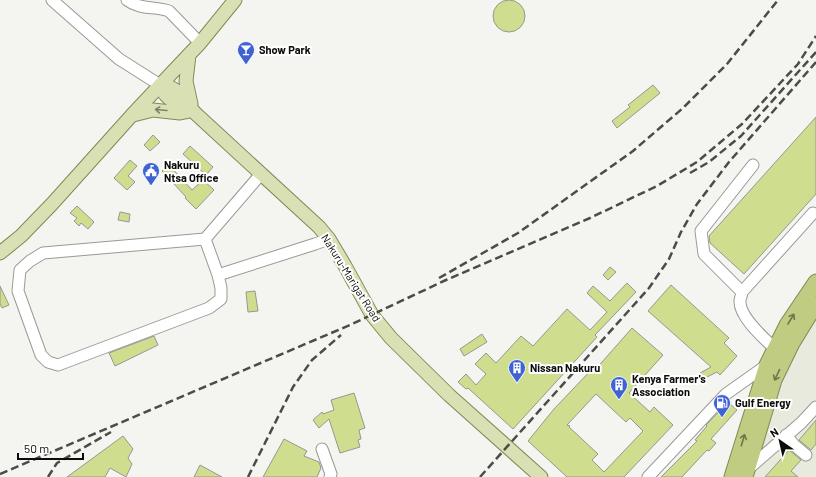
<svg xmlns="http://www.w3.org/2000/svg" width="816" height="477" viewBox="0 0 816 477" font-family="Barlow,sans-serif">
  <rect width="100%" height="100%" fill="#f4f5f0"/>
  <path fill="#e8eade" d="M816,301V477H743L779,371Z"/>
  <path fill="#cfde8e" stroke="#969792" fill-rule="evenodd" d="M493 16a16 16 0 1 1 32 0a16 16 0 1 1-32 0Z
    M653,85L660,93L617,128L612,121L630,107L628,105Z
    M816,117V194L744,274L710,243L709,236Z
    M153,135L160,142L150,151L144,145Z
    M190,146L213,167L206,175L183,154Z
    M130,160L137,166L128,176L135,182L127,190L114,178Z
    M168,164L192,190L203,180L214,190L196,209L185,198L186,197L162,171Z
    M77,206L94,222L88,229L81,223L79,226L74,221L77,218L70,213Z
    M120,212L130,214L129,222L118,220Z
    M610,267L616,272L608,280L603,275Z
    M627,283L636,292L595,335L597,337L513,429L468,388L466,389L458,382L466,374L476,385L486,374L475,364L486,353L496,363L521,336L533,346L567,309L590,330L607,312L587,293L593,286L610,301Z
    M671,285L729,338L724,343L737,356L720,375L717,372L703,379L700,373L711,367L648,311Z
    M0,286L9,305L2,308L0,304Z
    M255,291L258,311L248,312L246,292Z
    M632,328L663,355L629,393L650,412L654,407L673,425L624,477H567L528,441L554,409L593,368L595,370ZM596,394L626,422L630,418L643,431L604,472L592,460L598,454L569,427L570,426L567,425Z
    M482,334L487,342L464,356L460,349Z
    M154,336L158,345L115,366L109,353Z
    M354,393L365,428L359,430L361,439L358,440L360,447L340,453L329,419L319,428L313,420L322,412L323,414L334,410L331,400Z
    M728,402L737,410L711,439L716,443L709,451L707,450L682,477H661L697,441L695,440L707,426L706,425Z
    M816,420V444L811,450L799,440Z
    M123,436L133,449L128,458L132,464L126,477L110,468L105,477H67Z
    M284,439L307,451L304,456L319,462L321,468L317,477H263Z
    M789,450L801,460L791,471L798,477H765Z
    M200,465L222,477H194Z"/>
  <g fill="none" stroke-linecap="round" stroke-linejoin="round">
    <defs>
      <path id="minor" d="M52,0L119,59L160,85
        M127,0C140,10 155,6 169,11L200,43
        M261,174L205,239L43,253L30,261L20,270L18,291L41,355L48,362L58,365L209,308L221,299V288L218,275L315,244L329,239
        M205,239L218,275
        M742,292L704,254L701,231L753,165
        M775,349C765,339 739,317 740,301C740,298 742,295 742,292L813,213
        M786,435L794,445L806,455
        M322,449L331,474L330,477
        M747,470L801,423L816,407
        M648,477L726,394L767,365"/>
      <path id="major" d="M189,55L186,81L191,104
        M160,85L168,86L177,91L195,113L319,227L329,239L345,266L372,315L391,338L449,395L541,477
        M160,85C164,99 178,104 189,110
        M133,115L153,110L180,113L190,111
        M0,253L21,236L52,204L132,115L200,43L235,0"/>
      <path id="highway" d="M732,477L767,365L787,325L816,282
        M745,477L774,380L792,343L816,304"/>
    </defs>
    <use href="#minor" stroke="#999a96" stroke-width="13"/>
    <use href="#major" stroke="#808958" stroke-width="15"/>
    <use href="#highway" stroke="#808958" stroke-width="17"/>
    <use href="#minor" stroke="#fff" stroke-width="11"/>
    <use href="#major" stroke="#d9e0b4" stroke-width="13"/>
    <use href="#highway" stroke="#bfcc82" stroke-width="15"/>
    <path stroke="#4b4b48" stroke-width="2.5" stroke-dasharray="8 4" stroke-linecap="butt" d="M690,173L709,162L741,136L816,52
      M439,278L518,233L633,151L683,108L727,64L778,0
      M0,474L350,325L446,280L590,218L657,186L697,162L742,124L798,64L816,36
      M48,477L57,463L111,432
      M248,477L293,387L312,360L341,335
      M480,477L649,288L669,259L681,232L697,204L729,162L816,62"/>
  </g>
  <defs><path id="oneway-shaft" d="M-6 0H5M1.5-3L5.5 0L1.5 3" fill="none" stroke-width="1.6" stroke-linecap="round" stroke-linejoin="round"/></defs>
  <use stroke="#7d8168" href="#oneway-shaft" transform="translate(161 110) rotate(-175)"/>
  <g stroke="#6e764c">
    <use href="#oneway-shaft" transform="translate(791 319) rotate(-58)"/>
    <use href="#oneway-shaft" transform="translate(777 375) rotate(115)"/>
    <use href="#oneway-shaft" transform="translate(743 440) rotate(-73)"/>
  </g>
  <defs>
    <symbol id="bar-pin" viewBox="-11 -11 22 30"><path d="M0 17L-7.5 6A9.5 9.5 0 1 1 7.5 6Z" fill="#3f63d5" stroke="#fff"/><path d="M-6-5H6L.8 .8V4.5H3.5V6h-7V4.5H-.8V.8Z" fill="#fff"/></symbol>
    <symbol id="civic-pin" viewBox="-11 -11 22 30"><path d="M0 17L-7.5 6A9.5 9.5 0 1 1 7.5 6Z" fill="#3f63d5" stroke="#fff"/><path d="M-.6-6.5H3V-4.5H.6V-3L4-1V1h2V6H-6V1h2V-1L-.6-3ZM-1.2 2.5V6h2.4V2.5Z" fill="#fff"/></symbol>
    <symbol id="building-pin" viewBox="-11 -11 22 30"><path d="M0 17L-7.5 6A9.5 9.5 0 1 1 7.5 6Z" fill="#3f63d5" stroke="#fff"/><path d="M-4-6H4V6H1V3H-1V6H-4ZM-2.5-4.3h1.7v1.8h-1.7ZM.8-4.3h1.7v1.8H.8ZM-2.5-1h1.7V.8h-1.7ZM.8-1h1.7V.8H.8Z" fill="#fff"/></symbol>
    <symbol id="fuel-pin" viewBox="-11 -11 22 30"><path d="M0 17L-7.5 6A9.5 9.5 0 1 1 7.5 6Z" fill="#3f63d5" stroke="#fff"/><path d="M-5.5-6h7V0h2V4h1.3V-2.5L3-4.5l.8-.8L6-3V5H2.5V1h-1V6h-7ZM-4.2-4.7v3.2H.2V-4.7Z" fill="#fff"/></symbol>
  </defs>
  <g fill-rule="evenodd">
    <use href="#bar-pin" x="236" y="40" width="20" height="27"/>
    <use href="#civic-pin" x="141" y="161" width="20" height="27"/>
    <use href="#building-pin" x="507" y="358" width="20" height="27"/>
    <use href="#building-pin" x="609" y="375" width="20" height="27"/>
    <use href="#fuel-pin" x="712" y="393" width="20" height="27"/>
  </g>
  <g text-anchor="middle" stroke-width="4" stroke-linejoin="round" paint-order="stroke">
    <g font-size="11" font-weight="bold" fill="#0c0c0a" stroke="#fff" text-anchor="start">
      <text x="259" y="54">Show Park</text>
      <text x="164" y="169">Nakuru<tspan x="164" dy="13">Ntsa Office</tspan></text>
      <text x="530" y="372">Nissan Nakuru</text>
      <text x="632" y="383">Kenya Farmer's<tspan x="632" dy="13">Association</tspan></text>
      <text x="735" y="407">Gulf Energy</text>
    </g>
    <g font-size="11" fill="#0c0c0a" stroke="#fff">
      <text transform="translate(351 278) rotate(58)" y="4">Nakuru-Marigat Road</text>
    </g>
  </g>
  <g transform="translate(780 441) rotate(326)" stroke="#ffffff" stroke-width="3" paint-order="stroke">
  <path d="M0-3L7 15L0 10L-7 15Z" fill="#0c0c0a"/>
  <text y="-6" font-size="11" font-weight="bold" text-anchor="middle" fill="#0c0c0a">N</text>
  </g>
  <path d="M18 453v6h65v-6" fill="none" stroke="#0c0c0a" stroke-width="2"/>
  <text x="24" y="453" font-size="12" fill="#0c0c0a" stroke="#ffffff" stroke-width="3" paint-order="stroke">50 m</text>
</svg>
